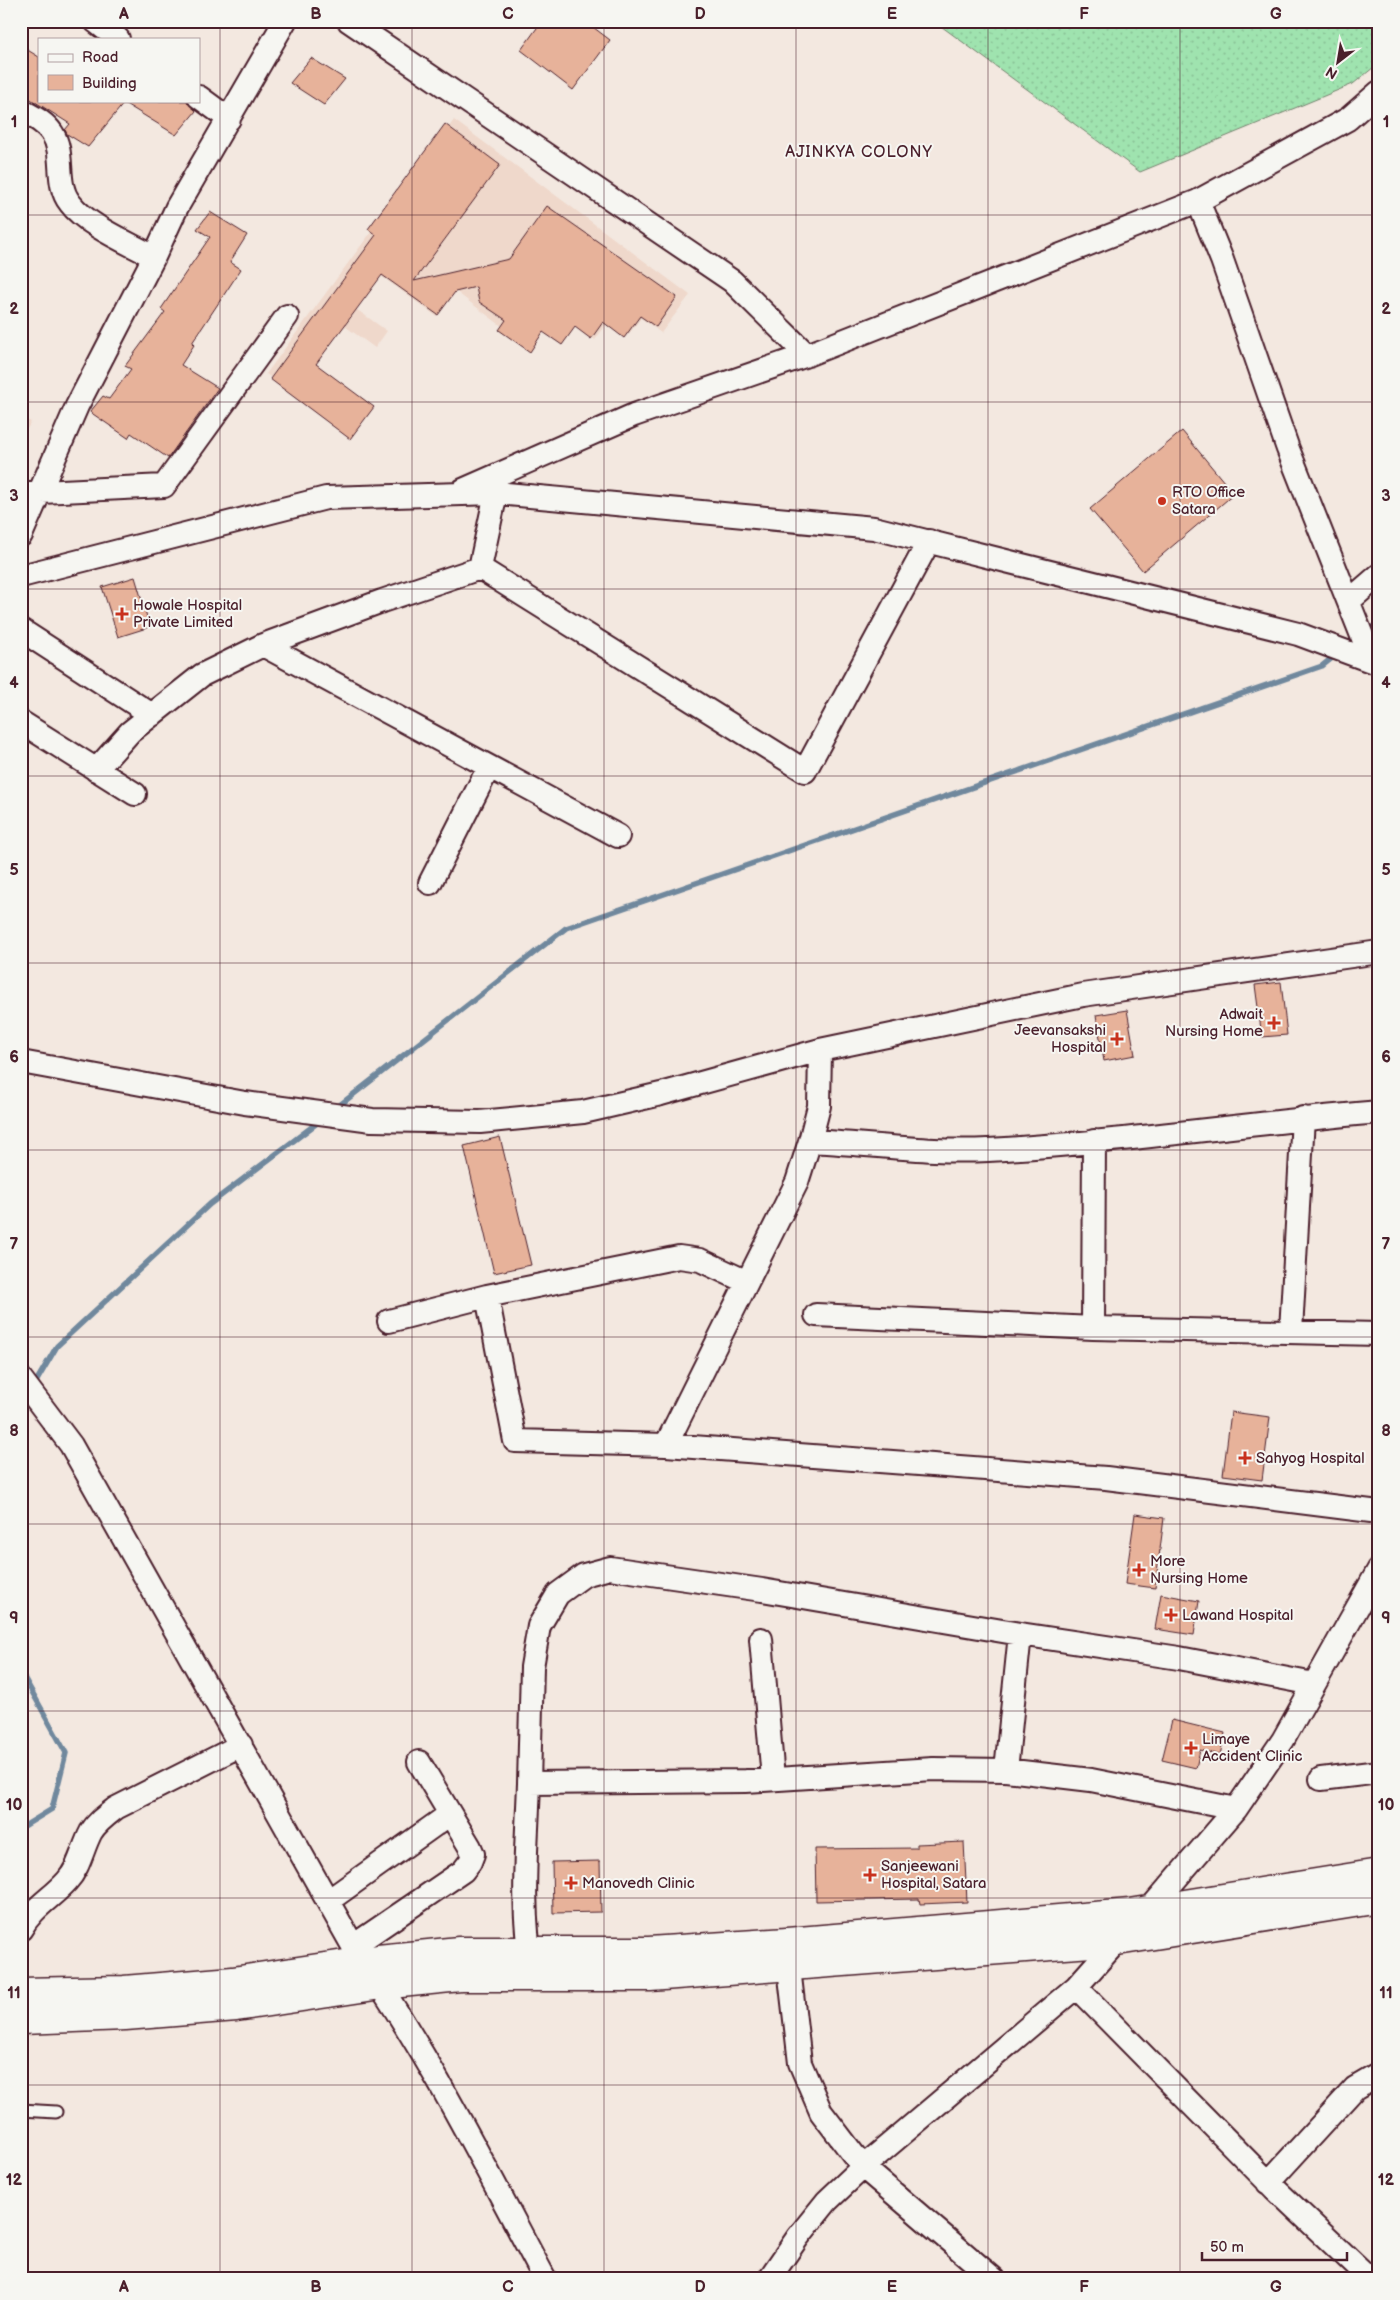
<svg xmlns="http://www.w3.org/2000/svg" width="1400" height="2300" viewBox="0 0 1400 2300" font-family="'Balsamiq Sans',sans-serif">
  <defs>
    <pattern id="grass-dots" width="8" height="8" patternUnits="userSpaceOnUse" patternTransform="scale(1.25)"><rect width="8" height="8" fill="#9fe3af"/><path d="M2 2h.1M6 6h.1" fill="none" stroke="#8ac297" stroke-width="1.8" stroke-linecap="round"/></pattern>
  </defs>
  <rect width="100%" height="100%" fill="#f3e8e0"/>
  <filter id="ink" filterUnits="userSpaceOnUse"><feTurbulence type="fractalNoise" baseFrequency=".02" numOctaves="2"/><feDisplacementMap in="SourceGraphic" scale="10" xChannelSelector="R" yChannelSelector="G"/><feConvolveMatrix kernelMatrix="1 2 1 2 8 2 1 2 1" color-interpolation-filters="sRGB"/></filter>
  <g filter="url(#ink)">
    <path fill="#efd8cb" d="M454,120L690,295L661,333L641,318L628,335L609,321L595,340L574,324L541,326L527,345L455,291L436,316L381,276L356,309L387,331L375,348L342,324L310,367L346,433L266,374Z
      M21,417L31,422L21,439Z"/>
    <path fill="url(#grass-dots)" stroke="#74816d" d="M934,21H1379V63L1353,84L1140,172Z"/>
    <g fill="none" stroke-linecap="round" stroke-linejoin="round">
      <path stroke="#6f889d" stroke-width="5.5" d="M1366,632L1379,623
        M336,1108L566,928L1322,666L1337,654
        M33,1387L57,1346L210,1204L321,1120
        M21,1408L27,1397
        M21,1672L66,1753L52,1809L21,1828"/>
    </g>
    <path fill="#e7b29a" stroke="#4a1f2b" d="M542,21H585L610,40L573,90L521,50Z
      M21,46L39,57V101H187L196,111L176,135L124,103L88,147L67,134L65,130L70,124L21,93Z
      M311,58L345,79L324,105L290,83Z
      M445,124L500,165L414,281L509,259L547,206L677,297L656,327L640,316L624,338L603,322L591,339L575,327L562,345L543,332L530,352L499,330L506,320L479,302L476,287L455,292L438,315L382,275L316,364L374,407L350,439L270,379L376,235L368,229Z
      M210,212L247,235L230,262L241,269L192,343L194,345L181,365L218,388L168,458L131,433L128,438L90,412L103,396L109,399L131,369L125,366L165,312L161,309L210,237L197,229Z
      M1182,431L1234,494L1143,571L1090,509Z
      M135,577L150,627L118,637L102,587Z
      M1281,982L1287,1035L1262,1037L1255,985Z
      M1127,1010L1135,1055L1104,1061L1096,1015Z
      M500,1137L531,1265L494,1273L464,1146Z
      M1231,1412L1270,1417L1262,1480L1223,1475Z
      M1135,1514L1164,1518L1155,1588L1125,1584Z
      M1161,1594L1199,1601L1194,1635L1155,1629Z
      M1172,1720L1225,1733L1220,1755L1200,1750L1196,1768L1162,1760Z
      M964,1842L967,1902L920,1904L919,1899L816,1901L815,1849L917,1848V1844Z
      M600,1861L601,1912L553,1913L552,1862Z"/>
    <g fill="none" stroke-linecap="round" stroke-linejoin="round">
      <defs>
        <path id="lane" d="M21,2110L56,2112"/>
        <path id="street" d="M95,21L118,39
          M349,21L732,281L807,355
          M199,97L229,119
          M21,110C32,116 45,122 52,133C66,154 54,183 70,203C87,226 129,243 154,257
          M1198,201L1222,260L1288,449L1372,661
          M463,490L634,415L807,355L1198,201L1348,119L1379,92
          M21,493L164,486L287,316
          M21,535L77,406L154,257L177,207L285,21
          M480,568L805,771L929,541
          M21,576L326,498L496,493L874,528L1298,634L1379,664
          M1349,601L1379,575
          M21,630L152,715
          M263,645L618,836
          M21,722L135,794
          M96,770L130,732L202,675L263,645L382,601L480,568L496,493
          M430,883L489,767
          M21,1062L245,1103L372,1120L480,1122L583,1112L661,1094L820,1050L1083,995L1379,952
          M810,1141C869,1144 929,1153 988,1150C1118,1143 1248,1123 1379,1112
          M487,1296L515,1441L666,1445L797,1182L810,1141L819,1106L820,1050
          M816,1315L1093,1328L1379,1334
          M389,1321L487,1296L679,1257L700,1260L747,1282
          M1093,1328L1094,1141
          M1291,1331L1303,1118
          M21,1379L71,1445L353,1946C427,2050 485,2167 545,2279
          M666,1445L1106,1478L1379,1512
          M761,1639L773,1779
          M1006,1770L1020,1634
          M1321,1779L1379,1772
          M529,1783C527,1844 520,1908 532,1968
          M1236,1809L1091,1780L1006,1770L933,1769L746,1781L529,1783L532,1667L539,1626L558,1594L584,1575L610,1568L762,1590L1020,1634L1179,1658L1314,1684
          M328,1901L450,1814
          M21,1929C32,1908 52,1898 67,1881C80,1867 82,1849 91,1832C97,1822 107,1815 116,1808L241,1745
          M353,1946L463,1871L470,1862L473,1854L470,1847L419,1762
          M789,1968L800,2063L821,2112L863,2167L994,2279
          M1268,2183L1355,2088L1379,2074
          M769,2279L798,2237L827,2201L863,2167L1076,1987
          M1366,2279L1368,2277L1274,2188L1076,1987L1117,1941L1149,1910L1236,1809L1283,1740L1379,1569"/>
        <path id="secondary" d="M21,1992L124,1990L233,1981L378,1959L459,1951H649L787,1942L1130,1913L1379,1873
          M21,2020L125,2016L236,2007L381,1985L460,1977H650L1117,1941L1379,1899"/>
      </defs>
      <use href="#lane" stroke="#4a1f2b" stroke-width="15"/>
      <use href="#street" stroke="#4a1f2b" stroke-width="26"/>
      <use href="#secondary" stroke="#4a1f2b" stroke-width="31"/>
      <use href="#lane" stroke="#f6f6f2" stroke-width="11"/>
      <use href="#street" stroke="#f6f6f2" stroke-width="22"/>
      <use href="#secondary" stroke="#f6f6f2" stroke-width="28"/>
    </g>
  </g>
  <path fill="none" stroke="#4a1f2b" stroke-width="1" stroke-opacity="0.55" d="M220,21V2279M412,21V2279M604,21V2279M796,21V2279M988,21V2279M1180,21V2279M21,215H1379M21,402H1379M21,589H1379M21,776H1379M21,963H1379M21,1150H1379M21,1337H1379M21,1524H1379M21,1711H1379M21,1898H1379M21,2085H1379"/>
  <g fill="#c8321e" stroke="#f6f6f2" stroke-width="2">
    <circle cx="1162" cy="501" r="5"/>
    <path d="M119.5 606.5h5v5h5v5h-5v5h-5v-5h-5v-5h5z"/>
    <path d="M1271.5 1015.5h5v5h5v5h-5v5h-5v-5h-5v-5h5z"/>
    <path d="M1114.5 1031.5h5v5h5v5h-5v5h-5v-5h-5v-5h5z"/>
    <path d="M1242.5 1450.5h5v5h5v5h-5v5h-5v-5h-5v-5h5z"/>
    <path d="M1136.5 1562.5h5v5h5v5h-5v5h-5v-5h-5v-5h5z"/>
    <path d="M1168.5 1607.5h5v5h5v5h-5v5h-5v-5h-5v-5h5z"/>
    <path d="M1188.5 1740.5h5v5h5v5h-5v5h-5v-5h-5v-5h5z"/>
    <path d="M867.5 1867.5h5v5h5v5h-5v5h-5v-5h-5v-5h5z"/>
    <path d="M568.5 1875.5h5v5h5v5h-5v5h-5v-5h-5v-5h5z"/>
  </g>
  <g text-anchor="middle" stroke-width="4" stroke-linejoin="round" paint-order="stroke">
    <g font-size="15" fill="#4a1f2b" stroke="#f6f6f2" text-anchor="start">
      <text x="1172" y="497">RTO Office<tspan x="1172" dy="17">Satara</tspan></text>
      <text x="133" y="610">Howale Hospital<tspan x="133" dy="17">Private Limited</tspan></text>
      <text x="1263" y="1019" text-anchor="end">Adwait<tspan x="1263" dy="17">Nursing Home</tspan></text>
      <text x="1106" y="1035" text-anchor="end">Jeevansakshi<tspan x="1106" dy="17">Hospital</tspan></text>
      <text x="1256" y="1463">Sahyog Hospital</text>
      <text x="1150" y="1566">More<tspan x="1150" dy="17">Nursing Home</tspan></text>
      <text x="1182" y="1620">Lawand Hospital</text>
      <text x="1202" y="1744">Limaye<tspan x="1202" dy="17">Accident Clinic</tspan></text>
      <text x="881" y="1871">Sanjeewani<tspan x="881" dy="17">Hospital, Satara</tspan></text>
      <text x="582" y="1888">Manovedh Clinic</text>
    </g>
    <g font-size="16" letter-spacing="1" fill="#4a1f2b" stroke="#f6f6f2">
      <text x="859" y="157">AJINKYA COLONY</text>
    </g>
  </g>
  <rect width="1400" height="2300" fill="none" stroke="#f6f6f2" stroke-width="55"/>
  <rect x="38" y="38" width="162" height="65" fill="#f6f6f2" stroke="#b1a0a2"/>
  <rect x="48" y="54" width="25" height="8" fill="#f6f6f2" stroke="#b1a0a2"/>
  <text x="82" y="62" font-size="15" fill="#4a1f2b">Road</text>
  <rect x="48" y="75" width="25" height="15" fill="#e7b29a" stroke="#b1a0a2"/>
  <text x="82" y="88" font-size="15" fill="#4a1f2b">Building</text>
  <g transform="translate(1338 62) rotate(211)" stroke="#f6f6f2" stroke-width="4" paint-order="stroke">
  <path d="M0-4L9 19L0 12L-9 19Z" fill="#4a1f2b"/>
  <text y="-8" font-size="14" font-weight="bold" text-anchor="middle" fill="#4a1f2b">N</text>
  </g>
  <path d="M1202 2252v8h145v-8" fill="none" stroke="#4a1f2b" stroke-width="2.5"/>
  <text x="1210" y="2252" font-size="15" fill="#4a1f2b" stroke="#f6f6f2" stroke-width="4" paint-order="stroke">50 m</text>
  <rect x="28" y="28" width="1344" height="2244" fill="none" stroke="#4a1f2b" stroke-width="2"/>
  <g font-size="16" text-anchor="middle" font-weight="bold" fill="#4a1f2b">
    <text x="124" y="19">A</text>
    <text x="316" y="19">B</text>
    <text x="508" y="19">C</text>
    <text x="700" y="19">D</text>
    <text x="892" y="19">E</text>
    <text x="1084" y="19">F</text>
    <text x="1276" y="19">G</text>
    <text x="14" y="127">1</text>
    <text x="1386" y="127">1</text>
    <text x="14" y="314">2</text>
    <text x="1386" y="314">2</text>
    <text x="14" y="501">3</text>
    <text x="1386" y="501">3</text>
    <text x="14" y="688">4</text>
    <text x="1386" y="688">4</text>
    <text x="14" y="875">5</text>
    <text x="1386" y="875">5</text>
    <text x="14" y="1062">6</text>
    <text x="1386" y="1062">6</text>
    <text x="14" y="1249">7</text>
    <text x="1386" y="1249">7</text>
    <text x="14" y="1436">8</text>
    <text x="1386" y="1436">8</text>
    <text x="14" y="1623">9</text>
    <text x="1386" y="1623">9</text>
    <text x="14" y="1810">10</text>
    <text x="1386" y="1810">10</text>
    <text x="14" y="1998">11</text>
    <text x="1386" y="1998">11</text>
    <text x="14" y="2185">12</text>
    <text x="1386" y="2185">12</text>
    <text x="124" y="2292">A</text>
    <text x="316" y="2292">B</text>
    <text x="508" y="2292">C</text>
    <text x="700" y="2292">D</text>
    <text x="892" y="2292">E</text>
    <text x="1084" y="2292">F</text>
    <text x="1276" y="2292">G</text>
  </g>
</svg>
